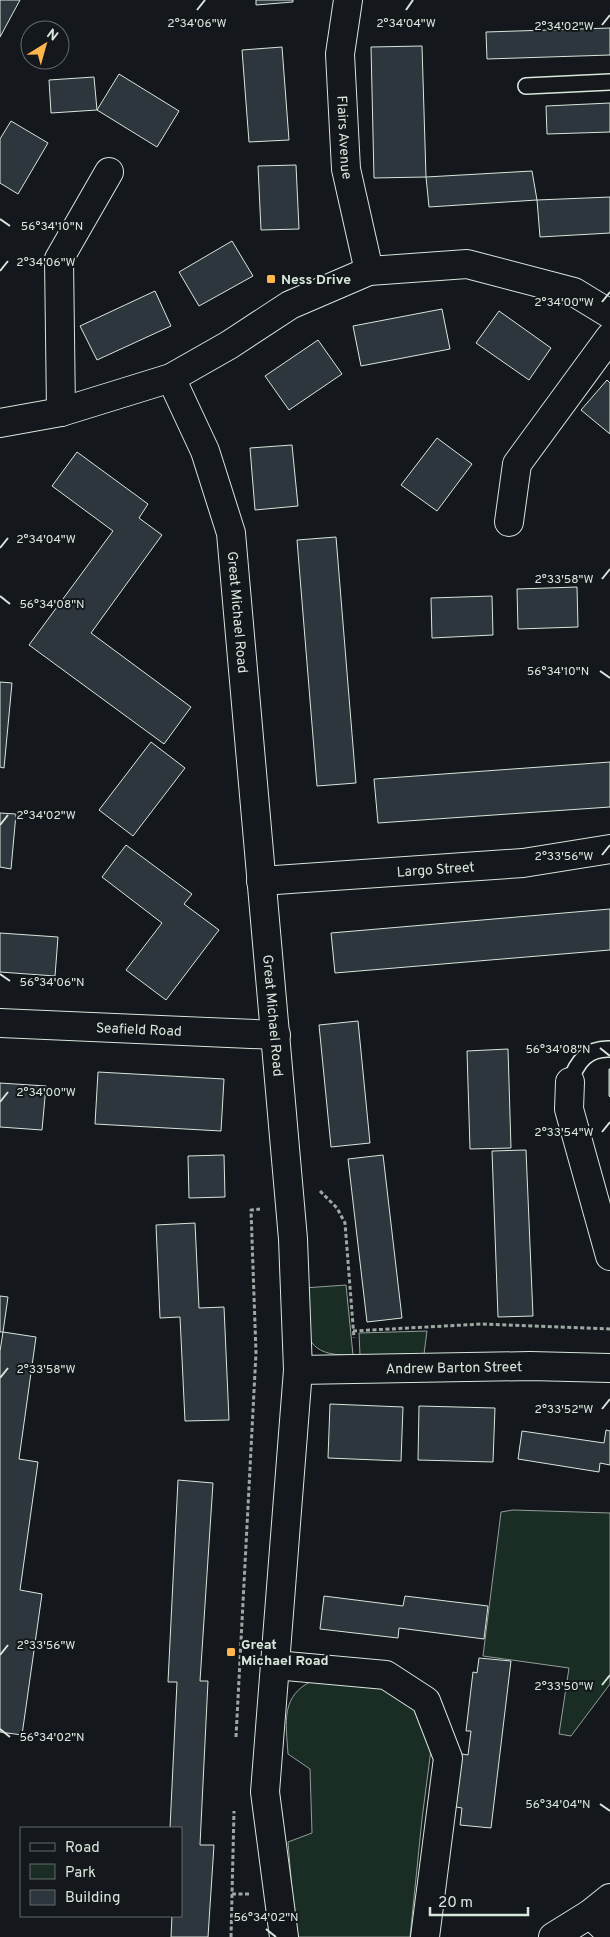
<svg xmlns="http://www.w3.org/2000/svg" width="610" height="1937" viewBox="0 0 610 1937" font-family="Overpass,sans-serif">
  <rect width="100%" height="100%" fill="#14181c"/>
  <path fill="#1a2d24" stroke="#939e99" d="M346,1285L353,1355C299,1357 306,1329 304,1288Z
    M427,1331L424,1354L360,1355L359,1333Z
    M513,1510L610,1513V1684L571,1736L559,1734L569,1668L483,1656L501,1512Z
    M314,1680L404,1689L433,1734L422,1819L410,1937H296L288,1842L312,1833L310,1769L288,1754C286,1722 280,1695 314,1680Z"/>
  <path fill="#2c363c" stroke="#d8e6dc" d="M0,0H20L0,37Z
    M256,0H293V2L256,5Z
    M610,28V55L487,59L486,32Z
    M422,46L426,177L374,178L371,47Z
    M282,47L289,140L249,142L242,50Z
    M119,74L179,111L157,147L97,110Z
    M94,77L97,110L51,113L49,80Z
    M610,103V132L547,134L546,106Z
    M11,121L48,143L18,194L0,183V139Z
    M296,165L299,229L261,230L258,166Z
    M532,171L537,200L429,207L426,177Z
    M610,197V233L540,237L537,200Z
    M232,241L253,276L199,306L179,272Z
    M155,291L171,326L97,360L80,326Z
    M442,309L450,349L361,366L353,326Z
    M499,311L551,348L529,380L476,343Z
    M318,340L342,374L289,410L265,376Z
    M607,380L610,383V434L581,410Z
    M437,438L472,464L437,511L401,485Z
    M292,445L298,506L255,510L250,448Z
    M77,452L148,504L139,518L162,535L91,633L191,707L164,744L29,645L113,531L52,486Z
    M336,537L356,783L317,786L297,540Z
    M577,587L578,627L518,629L517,589Z
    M492,596L493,635L432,638L431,598Z
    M0,682L12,683L4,768L0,767Z
    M151,742L185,768L133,836L99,810Z
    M610,762V807L378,823L374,779Z
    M0,813L16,814L11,869L0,867Z
    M126,845L192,894L184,904L219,930L166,1000L126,970L162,923L102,877Z
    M610,909V950L335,973L331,933Z
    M0,933L58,937L55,976L0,972Z
    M358,1021L370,1143L331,1147L319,1025Z
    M508,1049L511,1148L470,1149L467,1051Z
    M609,1069H610V1097L609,1096Z
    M98,1072L224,1079L221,1131L95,1124Z
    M0,1083L46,1086L42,1130L0,1127Z
    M526,1150L533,1316L498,1317L492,1151Z
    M224,1155L225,1197L189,1198L188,1156Z
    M383,1155L402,1318L367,1322L348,1159Z
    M195,1223L199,1308L224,1307L229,1420L185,1421L180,1317L160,1318L156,1225Z
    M0,1296L8,1297L3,1332H0Z
    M3,1332L36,1337L19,1459L38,1462L20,1590L42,1594L22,1735L0,1732V1351Z
    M330,1404L403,1407L401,1461L328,1458Z
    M419,1406L495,1408L493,1462L418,1460Z
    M606,1430L610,1431V1465L600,1463L599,1472L518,1459L522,1431L604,1443Z
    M178,1480L213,1483L200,1681H208L200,1845H214L208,1937H171L172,1916H181V1828H170L177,1682H168Z
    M324,1596L403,1606L405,1596L488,1606L484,1639L399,1628L398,1638L320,1629Z
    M479,1658L511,1661L491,1828L460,1825L462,1808L456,1807L462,1754L468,1755L471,1731H466L473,1672L477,1673Z"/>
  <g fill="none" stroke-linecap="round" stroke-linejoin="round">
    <defs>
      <path id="service" d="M526,86L610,82
        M570,1082C577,1062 587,1048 610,1049"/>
      <g id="minor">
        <path id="s1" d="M348,0L340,54L346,169L369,271"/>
        <path id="s2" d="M171,378L205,451L231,533L293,1239L298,1370L265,1792L284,1937"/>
        <path d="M61,412L59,259L109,172"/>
        <path d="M0,423L61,412L171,378L229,345L290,305L369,271L467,264L574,292L610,314"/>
        <path d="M509,522L517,464L610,337"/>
        <path id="s3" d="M261,881L523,863L610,849"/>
        <path id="s4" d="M0,1023L276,1035"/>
        <path d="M570,1082L569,1109L610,1256"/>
        <path id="s5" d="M298,1370L530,1366L610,1368"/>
        <path d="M275,1665L386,1675L426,1701L448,1758L425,1937"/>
        <path d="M590,1914L610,1933"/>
        <path d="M553,1937L590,1914L610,1898"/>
      </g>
    </defs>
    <use href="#service" stroke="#d8e6dc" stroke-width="18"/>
    <use href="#minor" stroke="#d8e6dc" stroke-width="30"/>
    <path stroke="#9da8a2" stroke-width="3" stroke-dasharray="4 2.5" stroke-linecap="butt" d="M320,1191L337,1208L345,1223L354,1338
      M353,1331L482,1324L610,1329
      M236,1737L256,1353L251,1210L260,1209
      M232,1894H249
      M231,1937L234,1811"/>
    <use href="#service" stroke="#14181c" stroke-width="15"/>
    <use href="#minor" stroke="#14181c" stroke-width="28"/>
  </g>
  <path fill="none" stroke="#d8e6dc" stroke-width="2" d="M197,10L205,0M406,10L413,0M602,25L610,15M0,219L10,226M0,271L8,261M602,302L610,292M0,548L8,538M602,579L610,569M0,596L10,604M600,671L610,678M0,825L8,815M602,855L610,845M0,974L10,981M600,1048L610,1056M0,1102L8,1092M602,1132L610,1122M0,1378L8,1368M602,1409L610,1399M0,1655L8,1645M602,1685L610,1675M0,1729L10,1737M600,1804L610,1811M266,1929L276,1937"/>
  <g fill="#ffb74d" stroke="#14181c" stroke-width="2">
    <rect x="266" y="274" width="10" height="10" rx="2.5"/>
    <rect x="226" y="1647" width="10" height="10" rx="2.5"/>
  </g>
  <g text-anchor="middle" stroke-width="4" stroke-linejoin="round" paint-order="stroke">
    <g font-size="14" fill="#d8e6dc" stroke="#14181c">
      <text dy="5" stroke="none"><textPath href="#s1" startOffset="138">Flairs Avenue</textPath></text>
      <text dy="5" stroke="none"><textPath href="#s2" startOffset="246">Great Michael Road</textPath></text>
      <text dy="5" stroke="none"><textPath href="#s3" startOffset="175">Largo Street</textPath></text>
      <text dy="5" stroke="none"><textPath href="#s2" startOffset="651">Great Michael Road</textPath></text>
      <text dy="5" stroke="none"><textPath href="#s4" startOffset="139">Seafield Road</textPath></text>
      <text dy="5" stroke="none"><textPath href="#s5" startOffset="156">Andrew Barton Street</textPath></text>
    </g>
    <g font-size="14" font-weight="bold" fill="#d8e6dc" stroke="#14181c" text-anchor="start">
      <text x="281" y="284">Ness Drive</text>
      <text x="241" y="1649">Great<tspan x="241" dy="16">Michael Road</tspan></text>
    </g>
  </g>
  <g font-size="12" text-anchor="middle" fill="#d8e6dc" stroke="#14181c" stroke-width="4" stroke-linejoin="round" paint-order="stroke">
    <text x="197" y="27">2°34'06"W</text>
    <text x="406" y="27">2°34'04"W</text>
    <text x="564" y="30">2°34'02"W</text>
    <text x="52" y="230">56°34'10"N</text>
    <text x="46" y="266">2°34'06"W</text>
    <text x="564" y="306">2°34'00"W</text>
    <text x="46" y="543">2°34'04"W</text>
    <text x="564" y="583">2°33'58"W</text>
    <text x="52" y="608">56°34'08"N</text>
    <text x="558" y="675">56°34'10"N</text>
    <text x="46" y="819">2°34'02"W</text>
    <text x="564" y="860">2°33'56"W</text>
    <text x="52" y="986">56°34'06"N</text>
    <text x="558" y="1053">56°34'08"N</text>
    <text x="46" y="1096">2°34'00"W</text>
    <text x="564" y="1136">2°33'54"W</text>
    <text x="46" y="1373">2°33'58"W</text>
    <text x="564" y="1413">2°33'52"W</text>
    <text x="46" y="1649">2°33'56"W</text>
    <text x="564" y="1690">2°33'50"W</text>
    <text x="52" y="1741">56°34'02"N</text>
    <text x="558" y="1808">56°34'04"N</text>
    <text x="266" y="1921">56°34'02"N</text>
  </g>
  <rect x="20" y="1827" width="162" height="90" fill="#14181c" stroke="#626a69"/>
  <rect x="30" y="1843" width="25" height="8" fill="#14181c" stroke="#626a69"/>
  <text x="65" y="1852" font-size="15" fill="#d8e6dc">Road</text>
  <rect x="30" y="1864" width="25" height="15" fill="#1a2d24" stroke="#626a69"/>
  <text x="65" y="1877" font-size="15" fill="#d8e6dc">Park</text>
  <rect x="30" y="1890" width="25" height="15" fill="#2c363c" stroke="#626a69"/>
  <text x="65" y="1902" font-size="15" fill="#d8e6dc">Building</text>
  <g transform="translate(45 45) rotate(37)"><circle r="24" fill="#14181c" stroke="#626a69"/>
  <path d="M0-4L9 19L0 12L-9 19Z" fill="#ffb74d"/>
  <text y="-8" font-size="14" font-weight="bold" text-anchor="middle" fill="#d8e6dc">N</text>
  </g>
  <path d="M430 1907v8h98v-8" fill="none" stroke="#d8e6dc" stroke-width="2.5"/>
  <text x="438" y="1907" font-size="15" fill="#d8e6dc" stroke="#14181c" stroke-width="4" paint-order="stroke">20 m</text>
</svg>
